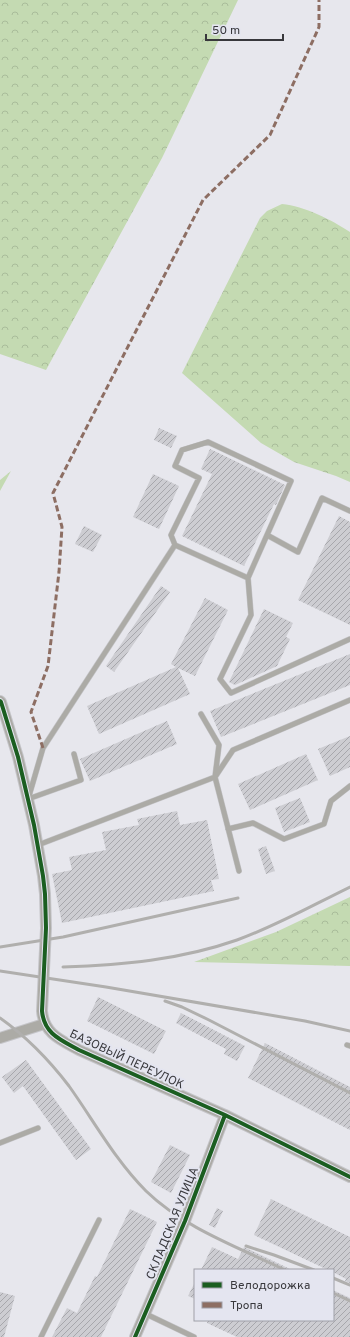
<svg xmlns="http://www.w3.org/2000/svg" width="350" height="1337" viewBox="0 0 350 1337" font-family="Overpass,sans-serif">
  <defs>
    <pattern id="forest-crowns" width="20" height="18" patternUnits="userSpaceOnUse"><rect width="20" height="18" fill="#c4dab2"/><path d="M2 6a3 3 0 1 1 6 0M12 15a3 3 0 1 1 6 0" fill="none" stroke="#a9bc9a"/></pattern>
    <pattern id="building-hatch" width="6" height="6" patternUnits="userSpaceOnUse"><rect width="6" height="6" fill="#cdcdd2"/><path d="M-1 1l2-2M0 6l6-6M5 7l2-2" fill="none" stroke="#a7a7ac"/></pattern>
  </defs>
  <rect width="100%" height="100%" fill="#e7e7ed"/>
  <path fill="url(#forest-crowns)" d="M0,0H238L162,158L46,370L0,354Z
    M282,204C304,206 332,220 350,232V482L336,476L294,462L261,443L182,373L260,218L267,211Z
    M11,471L0,491V480Z
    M350,897V966L194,962L276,932Z"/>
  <path fill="url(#building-hatch)" d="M159,428L177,436L171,448L154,440Z
    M210,449L285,485L276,505L274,504L244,566L182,536L212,474L201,469Z
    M153,474L179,486L159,529L133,517Z
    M339,516L350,522V625L298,600Z
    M84,526L102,535L93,552L75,544Z
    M161,586L170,592L114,672L106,666Z
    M205,598L228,610L195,676L178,668L190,694L99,734L87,706L176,667L171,664Z
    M264,609L293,623L286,637L290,639L277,666L235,685L229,682Z
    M350,654V685L221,737L210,711Z
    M167,721L177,744L90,781L80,759Z
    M350,736V767L330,776L318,749Z
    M306,754L318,780L250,810L238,784Z
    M300,798L310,822L284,832L275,808Z
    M177,811L180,825L207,820L219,879L211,880L214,891L62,923L52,874L72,870L69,857L106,850L102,832L139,825L137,819Z
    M266,846L275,871L266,874L258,849Z
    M98,997L166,1031L154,1054L87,1021Z
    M181,1013L245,1046L237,1061L224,1054L226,1049L176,1023Z
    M265,1043L350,1087V1130L248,1078Z
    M26,1060L91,1149L76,1160L23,1086L14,1093L2,1077Z
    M170,1145L190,1155L171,1193L151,1182Z
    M271,1199L350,1237V1283L345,1281L346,1279L333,1272V1270H328L254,1235Z
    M217,1208L223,1211L215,1228L209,1225Z
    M130,1209L157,1222L101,1337H52L67,1308L77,1313L95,1276L97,1277Z
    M212,1247L238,1259L244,1247L292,1270H201Z
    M195,1282V1299L188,1296Z
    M333,1290L350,1298V1337H237L207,1323L208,1320H333Z
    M0,1292L15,1296L4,1337H0Z"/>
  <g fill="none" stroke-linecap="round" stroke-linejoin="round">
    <defs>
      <path id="lane" d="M350,511L322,498L298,552L267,535L248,578L251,615L220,679L231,693L350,639
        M175,545L171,535L199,478L175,466L182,450L208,442L291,481L267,535
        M201,714L219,745L215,777L239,871
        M29,796L43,748L175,545L248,578
        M28,799L81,780L74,754
        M228,829L253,823L284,839L324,824L331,801L350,786
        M38,845L215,777L233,750L350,700
        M347,1045L350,1046
        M0,1143L38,1128
        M146,1314L194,1337
        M41,1337L99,1220"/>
      <path id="street" d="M0,701L1,702L18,757L34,825L43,876L45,894L46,928L42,1011C44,1034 61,1040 79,1050L225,1115L350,1177
        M0,1038L44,1024
        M135,1337L185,1221L225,1115"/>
    </defs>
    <use href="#lane" stroke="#c5c5c9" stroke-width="6"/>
    <use href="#street" stroke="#c5c5c9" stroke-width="12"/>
    <use href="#lane" stroke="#acaba6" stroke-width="5"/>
    <use href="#street" stroke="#acaba6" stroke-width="10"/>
    <path stroke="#b0afad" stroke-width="3" d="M0,947L63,937L238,898
      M63,967C122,965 180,960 237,940C276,926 313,905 350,887
      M0,971L106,987L305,1021L350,1031
      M165,1001L182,1007L209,1020L350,1093
      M0,1018C27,1037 49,1060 69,1086C94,1121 115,1160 146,1191C184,1228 238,1247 285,1270
      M246,1246L274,1255L314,1270
      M333,1278L350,1285
      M333,1293L350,1301"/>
    <path stroke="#8d6e63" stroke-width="3" stroke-dasharray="6 3" stroke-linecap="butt" d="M43,748L31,712L48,666L59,572L62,527L53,493L203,200L270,135L319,27V0"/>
    <defs>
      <path id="cycleway" d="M0,701L1,702L18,757L34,825L43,876L45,894L46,928L42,1011C44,1034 61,1040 79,1050L225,1115L350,1177
        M135,1337L185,1221L225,1115"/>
    </defs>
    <use href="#cycleway" stroke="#e4e5f0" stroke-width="6"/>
    <use href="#cycleway" stroke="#1b5e20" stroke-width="4"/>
  </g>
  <g text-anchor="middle" stroke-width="4" stroke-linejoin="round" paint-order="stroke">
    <g font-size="12" fill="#38383c" stroke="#e4e5f0">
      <text transform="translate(127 1059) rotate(25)" y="4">БАЗОВЫЙ ПЕРЕУЛОК</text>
      <text transform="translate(172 1223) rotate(-68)" y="4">СКЛАДСКАЯ УЛИЦА</text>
    </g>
  </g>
  <rect x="194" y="1269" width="140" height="52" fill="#e4e5f0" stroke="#9fa0a8"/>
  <rect x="202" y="1282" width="20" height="6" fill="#1b5e20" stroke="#9fa0a8"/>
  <text x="230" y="1289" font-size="12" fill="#38383c">Велодорожка</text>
  <rect x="202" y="1302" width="20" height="6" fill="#8d6e63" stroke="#9fa0a8"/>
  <text x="230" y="1309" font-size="12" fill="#38383c">Тропа</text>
  <path d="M206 34v6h77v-6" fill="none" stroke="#38383c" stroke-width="2"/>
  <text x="212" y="34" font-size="12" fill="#38383c" stroke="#e4e5f0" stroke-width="3" paint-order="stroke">50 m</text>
</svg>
